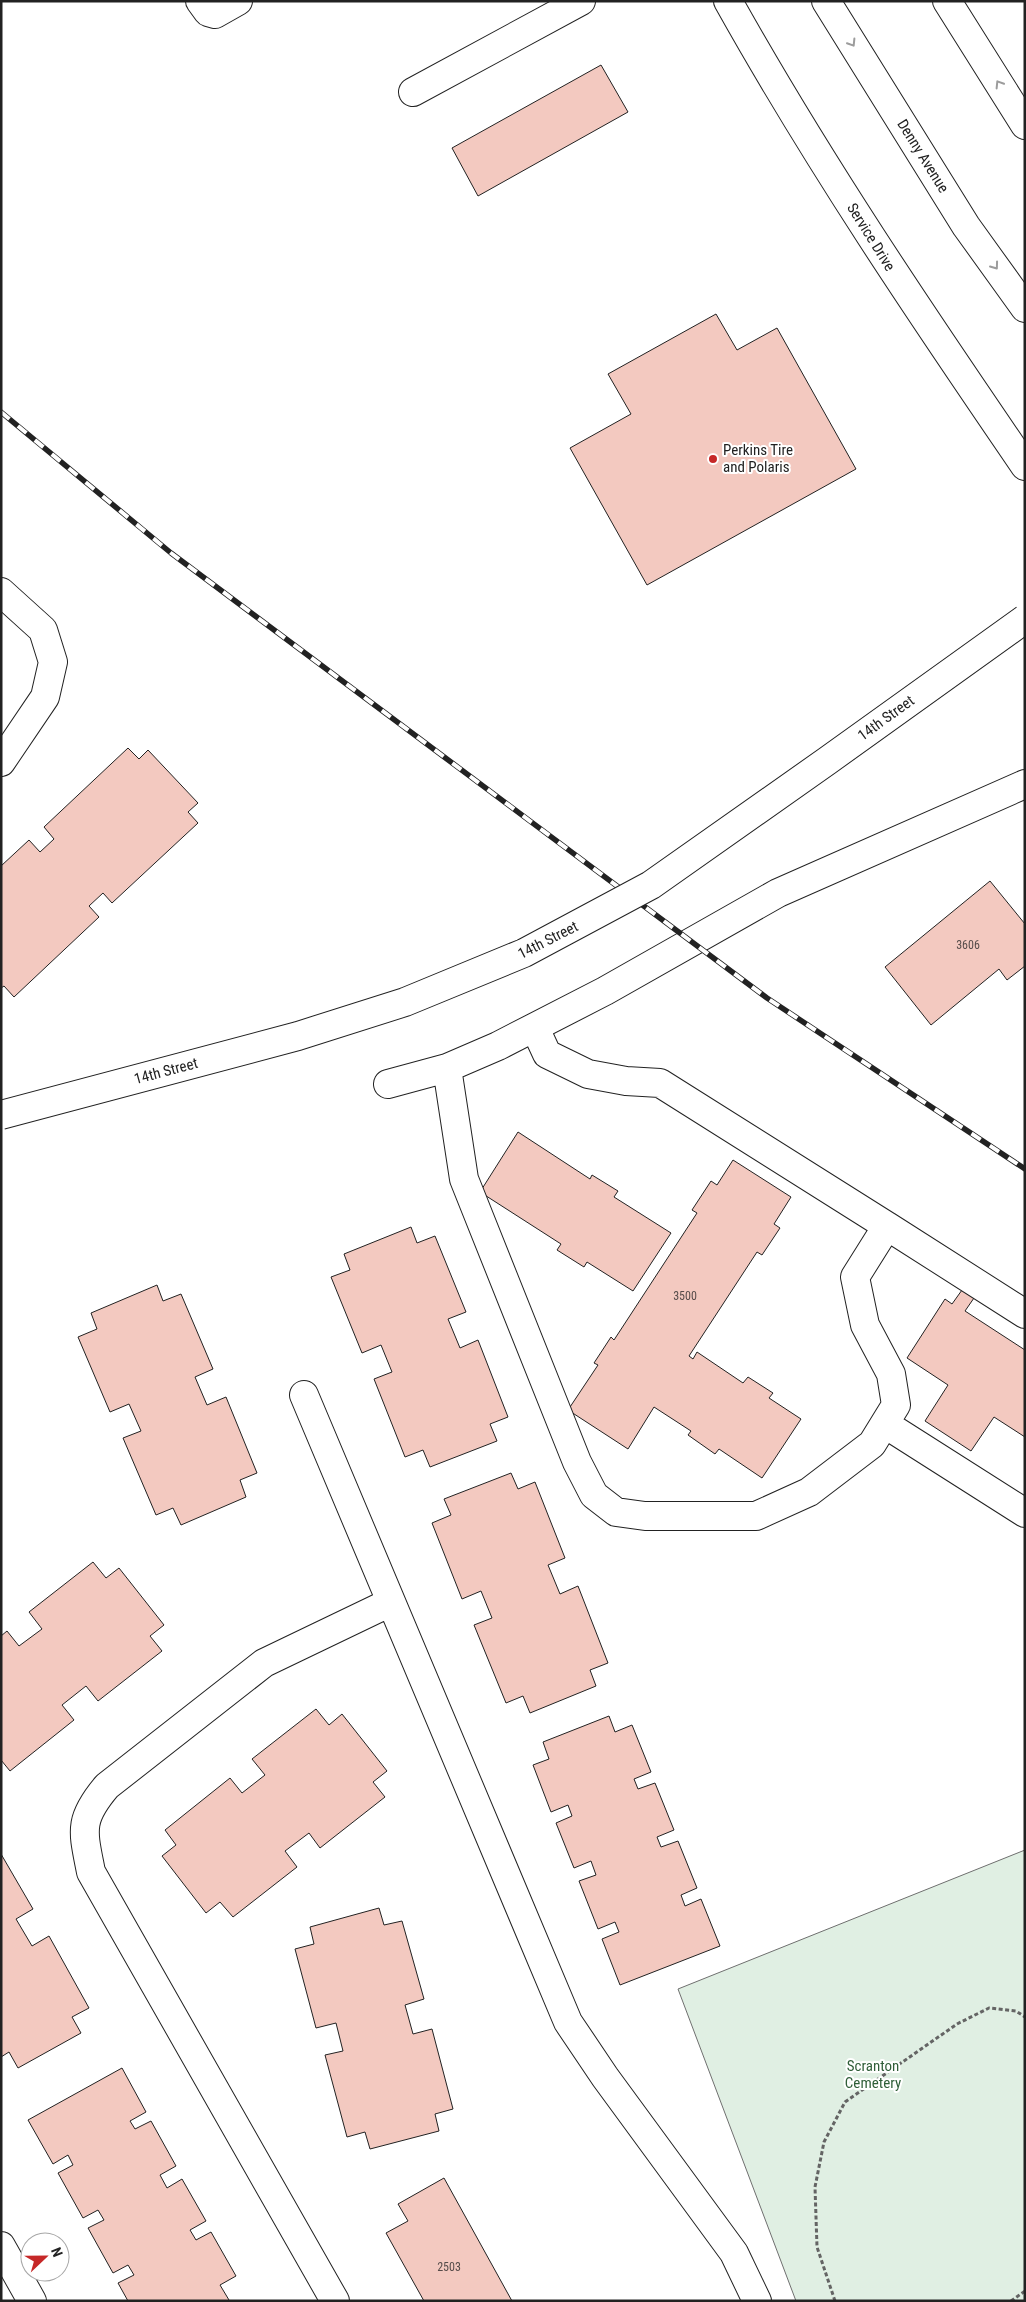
<svg xmlns="http://www.w3.org/2000/svg" width="1026" height="2302" viewBox="0 0 1026 2302" font-family="'Roboto Condensed',sans-serif">
  <rect width="100%" height="100%" fill="#fff"/>
  <path fill="#e0efe3" stroke="#6f6f6f" d="M1025,1850V2301H796L678,1989Z"/>
  <path fill="#f3c9c0" stroke="#222" d="M601,65L628,112L478,196L452,148Z
    M716,314L737,350L777,328L856,469L647,585L570,448L631,414L608,374Z
    M128,748L139,759L148,750L198,803L188,812L198,823L112,903L103,893L89,906L99,917L14,997L4,986L1,988V866L29,840L40,852L54,839L44,827Z
    M990,881L1025,924V966L1007,980L999,969L931,1025L885,967Z
    M518,1132L590,1179L592,1175L618,1191L614,1197L671,1233L633,1291L587,1262L584,1267L557,1250L561,1244L480,1192Z
    M733,1160L791,1197L774,1224L780,1228L762,1255L757,1252L689,1356L693,1359L697,1352L743,1383L748,1377L773,1393L769,1398L801,1419L762,1478L719,1449L715,1454L688,1435L691,1431L654,1407L628,1449L568,1410L598,1365L594,1363L611,1337L614,1340L697,1213L692,1210L711,1181L717,1185Z
    M411,1227L417,1243L435,1236L466,1312L448,1319L460,1348L478,1340L508,1417L490,1424L497,1441L430,1467L423,1450L405,1457L374,1379L392,1372L381,1345L362,1353L331,1277L350,1270L344,1254Z
    M157,1285L163,1301L181,1294L213,1369L195,1377L207,1405L226,1397L257,1473L240,1480L246,1497L181,1525L173,1508L156,1515L123,1438L141,1431L129,1404L110,1412L78,1337L97,1329L91,1313Z
    M962,1290L974,1298L965,1311L1025,1350V1437L994,1417L971,1451L925,1421L948,1385L907,1358L945,1299L952,1304Z
    M511,1473L518,1489L535,1482L565,1558L548,1565L560,1594L578,1586L608,1663L590,1670L596,1686L530,1713L523,1696L506,1703L474,1625L492,1618L481,1591L462,1599L432,1523L451,1515L444,1499Z
    M93,1562L106,1578L119,1568L164,1625L150,1636L162,1651L98,1701L86,1686L62,1705L74,1720L10,1771L1,1760V1636L7,1631L19,1646L42,1629L29,1612Z
    M316,1709L329,1725L342,1714L387,1771L373,1782L385,1797L320,1848L309,1833L285,1851L297,1867L233,1917L220,1902L206,1913L162,1856L176,1845L165,1830L230,1778L242,1793L265,1775L252,1759Z
    M609,1716L615,1732L632,1725L651,1772L634,1779L638,1789L655,1783L674,1830L657,1837L661,1847L678,1841L697,1888L681,1895L685,1906L701,1899L720,1946L620,1985L602,1939L619,1932L615,1922L598,1929L579,1881L596,1875L591,1861L574,1868L556,1823L572,1816L568,1805L551,1812L533,1765L549,1759L543,1742Z
    M1,1854L33,1909L16,1919L32,1946L49,1936L89,2008L72,2017L81,2033L18,2068L9,2052L1,2057Z
    M379,1908L384,1925L402,1921L424,1999L405,2005L413,2034L432,2029L453,2109L435,2114L439,2131L370,2149L365,2132L347,2137L325,2055L343,2051L336,2023L316,2028L295,1949L314,1944L310,1927Z
    M122,2068L146,2112L130,2121L135,2129L151,2121L176,2166L160,2175L167,2188L182,2179L206,2221L190,2230L196,2240L211,2232L236,2276L220,2285L229,2300L227,2301H128L118,2283L134,2275L128,2265L113,2273L88,2228L104,2220L98,2210L83,2218L58,2173L73,2165L68,2155L53,2164L28,2120Z
    M444,2178L512,2301H424L386,2233L408,2221L398,2204Z"/>
  <g fill="none" stroke-linecap="round" stroke-linejoin="round">
    <defs>
      <path id="minor" d="M200,1L208,12L215,14L238,1
        M728,1C818,162 921,314 1025,466
        M413,92L581,1
        M1,592L43,630L53,662L45,697L1,762
        M447,1068L464,1179L577,1462L594,1495L616,1512L645,1516H756L809,1492L872,1444L896,1405L891,1374L865,1325L855,1277L887,1226L660,1083L626,1081L588,1074L547,1054L535,1028
        M388,1084L447,1068L498,1046L605,991L778,893L1025,784
        M887,1226L1025,1314
        M304,1395L568,2022L605,2077L734,2253L757,2301
        M885,1424L1025,1513
        M335,2301L91,1872C83,1831 78,1820 107,1786L264,1663L391,1602"/>
      <path id="major" d="M826,1L966,226L1025,308
        M947,1L1025,125
        M1,2246L32,2301"/>
    </defs>
    <use href="#minor" stroke="#222" stroke-width="30"/>
    <use href="#major" stroke="#222" stroke-width="30"/>
    <path stroke="#646464" stroke-width="3" stroke-dasharray="4 2.5" stroke-linecap="butt" d="M835,2301L817,2247L815,2187L824,2142L845,2102L957,2024L989,2008L1016,2011L1025,2017
      M1011,2301L1025,2291"/>
    <use href="#minor" stroke="#fff" stroke-width="28"/>
    <use href="#major" stroke="#fff" stroke-width="28"/>
    <defs>
      <path id="rail" d="M1,412L171,553L767,998L1025,1169"/>
    </defs>
    <use href="#rail" stroke="#222" stroke-width="5.5"/>
    <use href="#rail" stroke="#fff" stroke-width="4" stroke-dasharray="11" stroke-linecap="butt"/>
    <defs>
      <path id="minor-bridge" d="M1,1115L298,1036L405,1002L524,953L651,885L827,761L1025,619"/>
    </defs>
    <use href="#minor-bridge" stroke="#222" stroke-width="30" stroke-linecap="butt"/>
    <use href="#minor-bridge" stroke="#fff" stroke-width="28"/>
  </g>
  <defs><path id="oneway-chevron" d="M-2-3.5L2.5 0L-2 3.5" fill="none" stroke-width="1.6" stroke-linecap="round" stroke-linejoin="round" transform="scale(1.25)"/></defs>
  <g stroke="#9c9c9c">
    <use href="#oneway-chevron" transform="translate(852 43) rotate(58)"/>
    <use href="#oneway-chevron" transform="translate(999 84) rotate(-122)"/>
    <use href="#oneway-chevron" transform="translate(995 266) rotate(54)"/>
  </g>
  <circle fill="#c62828" stroke="#fff" stroke-width="2" cx="713" cy="459" r="5"/>
  <g text-anchor="middle" stroke-width="4" stroke-linejoin="round" paint-order="stroke">
    <g font-size="12" fill="#564c4a">
      <text x="968" y="949">3606</text>
      <text x="685" y="1300">3500</text>
      <text x="449" y="2271">2503</text>
    </g>
    <g font-size="15" fill="#222" stroke="#fff">
      <text transform="translate(923 156) rotate(58)" y="5">Denny Avenue</text>
      <text transform="translate(871 237) rotate(58)" y="5">Service Drive</text>
      <text transform="translate(886 718) rotate(-36)" y="5">14th Street</text>
      <text transform="translate(548 940) rotate(-27)" y="5">14th Street</text>
      <text transform="translate(166 1071) rotate(-15)" y="5">14th Street</text>
    </g>
    <g font-size="15" fill="#222" stroke="#fff" text-anchor="start">
      <text x="723" y="455">Perkins Tire<tspan x="723" dy="17">and Polaris</tspan></text>
    </g>
    <g font-size="15" fill="#2f5e38" stroke="#fff">
      <text x="873" y="2071">Scranton<tspan x="873" dy="17">Cemetery</tspan></text>
    </g>
  </g>
  <rect width="1026" height="2302" fill="none" stroke="#222222" stroke-width="5"/>
  <g transform="translate(45 2257) rotate(68)"><circle r="24" fill="#ffffff" stroke="#a7a7a7"/>
  <path d="M0-4L9 19L0 12L-9 19Z" fill="#c62828"/>
  <text y="-8" font-size="14" font-weight="bold" text-anchor="middle" fill="#222222">N</text>
  </g>
</svg>
